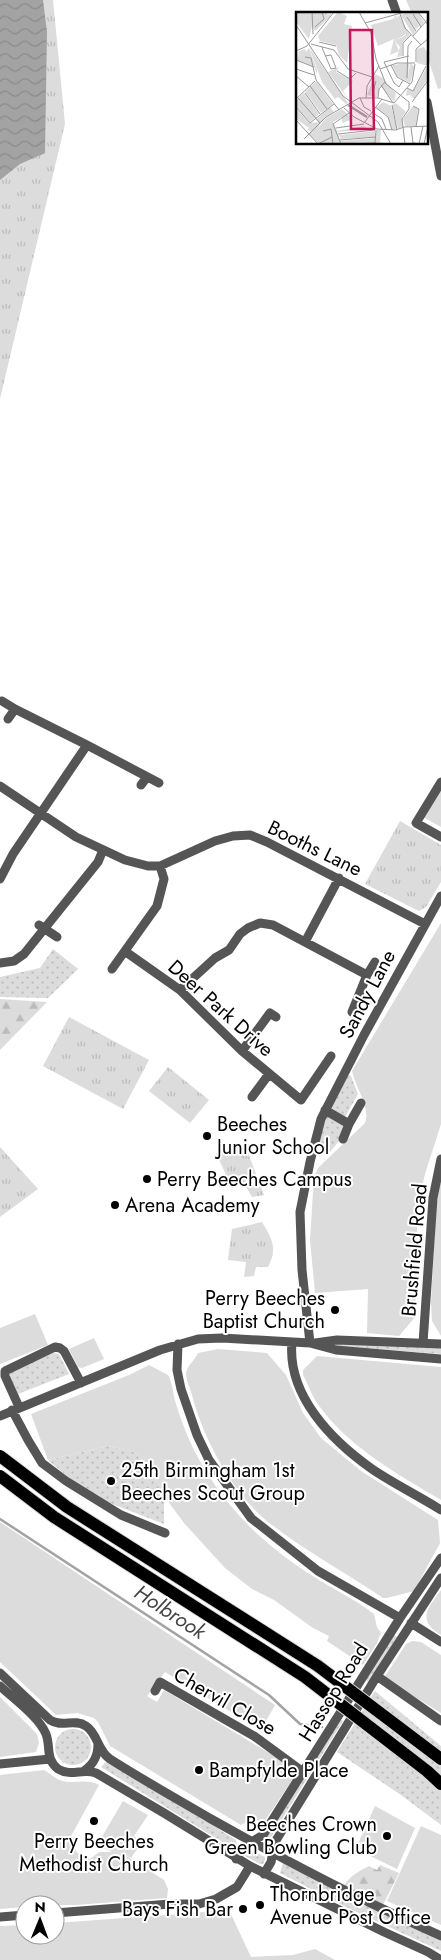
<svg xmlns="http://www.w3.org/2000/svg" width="441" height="1960" viewBox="0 0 441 1960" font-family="Jost,sans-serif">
  <defs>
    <pattern id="grass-dots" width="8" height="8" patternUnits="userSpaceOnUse" patternTransform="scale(1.25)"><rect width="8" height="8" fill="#dcdcdc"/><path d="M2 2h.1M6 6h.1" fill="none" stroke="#bbb" stroke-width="1.8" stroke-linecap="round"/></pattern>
    <pattern id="forest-firs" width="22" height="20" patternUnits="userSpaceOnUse" patternTransform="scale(1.25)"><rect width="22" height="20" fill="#dcdcdc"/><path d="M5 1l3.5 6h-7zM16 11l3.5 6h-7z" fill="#bbb"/></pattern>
    <pattern id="park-tufts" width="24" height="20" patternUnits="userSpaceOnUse" patternTransform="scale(1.25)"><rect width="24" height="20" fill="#dcdcdc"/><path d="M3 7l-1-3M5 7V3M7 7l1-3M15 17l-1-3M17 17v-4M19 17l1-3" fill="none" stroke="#bbb"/></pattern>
    <pattern id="water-waves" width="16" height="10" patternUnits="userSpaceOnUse" patternTransform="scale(1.25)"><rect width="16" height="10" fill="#a3a3a3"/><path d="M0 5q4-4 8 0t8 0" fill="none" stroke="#8b8b8b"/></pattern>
  </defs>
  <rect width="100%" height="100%" fill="#fff"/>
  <path fill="url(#grass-dots)" d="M53,949L78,969L48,998L0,997V977L40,968Z
    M347,1074L351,1076L358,1094L345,1117L330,1107Z
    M327,1115L340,1121L343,1126L339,1137V1141L330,1152L317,1143Z
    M328,1343L441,1347V1354L326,1345Z
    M54,1353L59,1354L69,1374L18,1394L9,1375L11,1371Z
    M108,1446L135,1452L151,1471L164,1492V1524L107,1502L73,1481L48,1460Z
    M394,1635L397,1637L369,1683L366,1680Z
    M375,1691L441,1746V1825L401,1795L337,1752Z
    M340,1719L343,1721L269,1840L266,1838Z
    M55 1747a18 18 0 1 1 36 0a18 18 0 1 1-36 0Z
    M108,1760L236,1840L237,1844L232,1848L101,1767Z
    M249,1849L265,1857V1860L263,1864H260L245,1856L244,1853Z
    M283,1863L441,1940V1951L346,1907L280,1873Z"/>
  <path fill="url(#forest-firs)" d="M0,999L47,1002L0,1050Z
    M380,1865L399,1873L383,1905L343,1887C350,1876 357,1872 369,1866L377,1870Z"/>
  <path fill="url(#park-tufts)" d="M0,0H53L65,124L0,399Z
    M400,821L441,845V882L426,907L419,911L365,884Z
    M69,1017L149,1060L123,1109L43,1066Z
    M168,1067L209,1100L190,1123L149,1091Z
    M237,1143L247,1150L264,1195L252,1197L242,1180L228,1179L216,1153Z
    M0,1147L38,1189L0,1217Z
    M262,1222C272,1239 278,1248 268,1267H256L254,1276L244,1277L246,1262L228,1260L232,1229Z"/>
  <path fill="#dcdcdc" d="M406,0H441V88L438,89L427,55V14H412Z
    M441,788V827L423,817Z
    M441,923V1124L425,1174L418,1205L415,1277L416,1316L399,1336L367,1333L368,1289L315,1293L310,1240L314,1176L319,1167L365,1123C371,1107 355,1087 352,1071Z
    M441,1180V1336L432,1321L431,1302L436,1209Z
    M35,1314L48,1345L0,1364V1328Z
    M94,1338L104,1359L82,1368L78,1367L69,1349Z
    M218,1349L267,1353L286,1375L303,1413L321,1438L361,1471L438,1520L440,1543L414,1591L387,1598H383C346,1573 307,1552 272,1525C235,1498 203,1439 192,1395C190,1388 186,1379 186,1373C187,1366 195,1360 198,1353Z
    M317,1356L441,1367V1500C396,1473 348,1447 317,1403C311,1394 308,1384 303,1375V1370Z
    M149,1365L168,1375C173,1384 173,1395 176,1404C181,1420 187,1436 194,1450C224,1508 264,1546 319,1580C337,1591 356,1600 374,1614L377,1627L381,1633L377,1643L363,1665L327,1641L329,1636L313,1628L274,1600L252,1589L225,1568L184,1523L167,1500L164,1492L151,1471L135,1452L108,1446L48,1460L31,1414L129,1375Z
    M0,1522L275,1705L261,1730L165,1672L147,1696L157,1702L164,1690L284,1762L293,1772V1779L264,1822L249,1821L241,1825L110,1746L98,1722L94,1718L77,1713L56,1715L0,1662Z
    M441,1590V1635C416,1620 428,1608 441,1590Z
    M412,1641L421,1642L441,1655V1713L384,1678L406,1644Z
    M0,1697L37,1734L39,1743L36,1752L0,1757Z
    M44,1770C50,1773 55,1779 62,1781C75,1784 87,1778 99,1785L70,1838L76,1851L84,1859H90L99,1852H112L97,1845L123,1801L148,1815L134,1836L142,1842L131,1858L122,1853L164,1880L168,1889L167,1898L76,1905H25V1907L0,1909V1775Z
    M375,1806L415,1828L397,1869L360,1851L358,1844Z
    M421,1826L441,1835V1925L387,1901Z
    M222,1906L229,1910L251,1957L293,1955L315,1949L335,1960H0V1926L25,1925V1935H55V1923L195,1913L210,1911Z"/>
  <path fill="url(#water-waves)" d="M0,0H43L47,32L45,153L20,164L0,180Z"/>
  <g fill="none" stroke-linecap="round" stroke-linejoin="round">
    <path stroke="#a3a3a3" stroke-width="2.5" d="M0,1519L269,1695L300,1724L322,1727"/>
    <path stroke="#555" stroke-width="9" d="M392,0L397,14
      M427,102L441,176
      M2,701L15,709L87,745L159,783
      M8,719L15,709
      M441,782L416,823L441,837
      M141,785L147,777
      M0,786L76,837L125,860L148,866H160L215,841L233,836L250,835L267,842L425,924
      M0,879L13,854L87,745
      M39,925L57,937
      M305,942L339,878
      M126,952L180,990L242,1051L301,1100L331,1056
      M0,963L14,961L24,954L98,862L103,850
      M112,969L157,906L164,879L160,866
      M367,975L375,962
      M180,990L215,958L229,950L240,934L248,928L260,923L273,925L367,975L352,1012
      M242,1051L270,1013L276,1017
      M252,1097L269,1074
      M325,1110L349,1124
      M343,1139L349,1124L361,1103
      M292,1342C287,1395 331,1440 372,1469C394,1484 419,1496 441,1510
      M310,1343L302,1270L300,1212L310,1162L321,1119L364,1035L441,896
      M315,1343L337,1340L441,1344
      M423,1343L433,1198L441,1159
      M178,1344L177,1370L181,1389L197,1435L209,1460L251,1518L318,1571L400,1618
      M19,1407L5,1376V1371L55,1347L60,1348L64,1351L81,1383
      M12,1410L28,1440L42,1463L66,1481L121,1515L165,1533
      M0,1416L160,1350L198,1339L222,1338L310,1343L336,1350L441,1359
      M411,1623L441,1642
      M0,1673L50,1720C62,1728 74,1718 86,1726C98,1734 97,1750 110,1759C143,1780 177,1799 211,1819C286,1861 362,1901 441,1936
      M377,1676L441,1721
      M0,1686C14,1699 39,1717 46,1734C51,1747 45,1759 58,1769C71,1777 83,1768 96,1773L164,1813L250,1866L384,1932L428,1952L441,1960
      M155,1691L160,1682L254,1736L303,1772
      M0,1764L50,1759
      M84,1771C94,1764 98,1756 98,1744
      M236,1859L245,1846L263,1835L400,1618L441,1558
      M264,1874L271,1862L275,1842L377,1676L441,1578
      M55,1913L170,1904H199L216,1899L237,1887L250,1866
      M0,1917L25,1915"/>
    <defs>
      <path id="highway-bridge" d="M0,1456L67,1507L318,1666L441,1759
        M0,1476L54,1517L305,1677L427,1771L441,1784"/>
    </defs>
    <use href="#highway-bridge" stroke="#dbdbdb" stroke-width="14" stroke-linecap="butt"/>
    <use href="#highway-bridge" stroke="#000" stroke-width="12"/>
  </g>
  <g fill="#000" stroke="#fff" stroke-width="2">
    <circle cx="207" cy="1136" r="5"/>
    <circle cx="147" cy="1179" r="5"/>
    <circle cx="115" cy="1205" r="5"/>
    <circle cx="335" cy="1310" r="5"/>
    <circle cx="111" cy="1481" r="5"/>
    <circle cx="199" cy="1770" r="5"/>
    <circle cx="94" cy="1821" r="5"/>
    <circle cx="387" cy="1836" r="5"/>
    <circle cx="260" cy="1905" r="5"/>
    <circle cx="243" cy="1909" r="5"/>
  </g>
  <g text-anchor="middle" stroke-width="4" stroke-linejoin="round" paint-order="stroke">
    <g font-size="20" fill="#000" stroke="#fff">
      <text transform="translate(315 848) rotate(26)" y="7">Booths Lane</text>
      <text transform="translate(367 994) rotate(-62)" y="7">Sandy Lane</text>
      <text transform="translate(221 1008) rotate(42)" y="7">Deer Park Drive</text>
      <text transform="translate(414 1250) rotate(-85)" y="7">Brushfield Road</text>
      <text transform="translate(333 1692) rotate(-58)" y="7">Hassop Road</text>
      <text transform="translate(225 1701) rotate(30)" y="7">Chervil Close</text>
    </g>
    <g font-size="20" fill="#000" stroke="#fff" text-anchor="start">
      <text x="217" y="1131">Beeches<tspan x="217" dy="23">Junior School</tspan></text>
      <text x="157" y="1186">Perry Beeches Campus</text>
      <text x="125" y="1212">Arena Academy</text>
      <text x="325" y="1305" text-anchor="end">Perry Beeches<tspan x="325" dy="23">Baptist Church</tspan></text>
      <text x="121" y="1477">25th Birmingham 1st<tspan x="121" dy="23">Beeches Scout Group</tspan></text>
      <text x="209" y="1777">Bampfylde Place</text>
      <text x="377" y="1831" text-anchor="end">Beeches Crown<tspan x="377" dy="23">Green Bowling Club</tspan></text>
      <text x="94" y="1848" text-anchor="middle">Perry Beeches<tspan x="94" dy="23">Methodist Church</tspan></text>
      <text x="270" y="1901">Thornbridge<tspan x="270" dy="23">Avenue Post Office</tspan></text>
      <text x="233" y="1916" text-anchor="end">Bays Fish Bar</text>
    </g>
    <g font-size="21" font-style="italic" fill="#444" stroke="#fff">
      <text transform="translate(170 1612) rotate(33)" y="7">Holbrook</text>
    </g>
  </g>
  <g transform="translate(296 12)">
    <rect width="132" height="132" fill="#fff"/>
    <path d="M1,0H30L32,3L35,0L34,5L19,19L16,14L13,27L1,11ZM43,55L40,60L57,69L47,79L54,90L32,60Z" fill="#dcdcdc"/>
    <path d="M42,0L51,4L48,12L56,14L51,51L43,43L40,33L24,29L22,24ZM101,6L110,22L99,29L103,39L94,43L98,27L82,34L75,13ZM13,35L52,91L50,92L42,85L39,87L26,70Z" fill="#dcdcdc"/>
    <path d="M110,0H122L128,10L125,14L120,10L124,14L120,17L111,5L120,19L117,23L105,3ZM100,3L101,6L103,3L114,23L106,31V44L101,45L104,35L99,29L110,23L101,6L97,7ZM128,35L132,42V54L121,51V37ZM13,36L21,58V62L14,45L17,54L0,48V39L4,46L2,40L9,37L10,40ZM113,51L112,66L114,51L119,55L114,71L101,64L96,53ZM131,55L132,66L118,87L114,83L110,84L111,77L117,79ZM79,62L87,66L100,82L98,90L84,73L81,85H77L81,68L76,84L71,83ZM20,69L37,92L25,101L9,80ZM8,81L23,102L14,110L0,95V88ZM87,90L95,94L101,117H96L92,104L80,96ZM100,91L110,100L106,105L107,114L102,117L96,93ZM117,94L122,97L120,114H109L107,107ZM34,95L38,100L29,105L24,112L22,116L30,106L46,97L57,107L46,111V105L37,110L41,119L67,114L73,117L41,120L44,129L79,126L80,131V118H85L84,132H23L13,122L15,119L11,118L13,116L0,107V96L13,111L23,110L20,108ZM79,119V125L45,127L43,123Z" fill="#dcdcdc"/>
    <path fill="none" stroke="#a3a3a3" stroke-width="2.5" d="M52,93L71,105"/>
    <path fill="none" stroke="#999" stroke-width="1" d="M16,0L17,22M63,0L75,21L80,47L90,72L113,90V97L106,107L109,132M122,0L133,14M104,2L109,16L125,33M117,2L125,15M111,5L120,19M69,11L109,0M0,13L47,84L82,110L95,132M19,15L28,7L26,0M117,24L133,6M23,30L40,34M15,32L38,38L52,57L76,65M26,35L27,38L35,57L40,56L35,43L29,44M0,39L11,34L38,0M107,44V31L115,23M9,45L15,46L20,68L43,98M0,48L18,55M120,50V37L133,26M95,53L101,65L114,72M0,57L18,63M84,57L101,51H119M41,59L54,67L60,61M0,64L13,75M111,66L112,34L116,29M107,68L103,75L98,71L88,50L113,44M85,73L97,91M14,74L31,97M111,76L117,79L130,54M9,81L24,102M2,86L24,111M64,86L68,95L75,99M70,86L71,74L83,54M76,86L80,69M82,86L83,77L89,70M0,87L19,69M116,90L133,67M96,93L101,118M117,94L123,97L120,115M0,95L14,111L38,92M79,95L92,105L96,118M48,96L58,105L81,117L100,118L108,115L133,114M76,100L86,107L90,117M0,108L22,132M68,111L86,87M115,115L117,131H119M40,116L68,112M27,119L35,117L37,132M42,122L78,118M8,127L30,105L63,86H82L98,91L116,70L119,52M44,128L80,125M22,132L36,125M45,132L37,112L53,101M54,132L79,131L80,118M123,132L127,114M128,132L132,114"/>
    <path fill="#c2185b" fill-opacity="0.15" stroke="#c2185b" stroke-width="2.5" d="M54,18H76L78,117H55Z"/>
    <rect width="132" height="132" fill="none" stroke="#000" stroke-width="2.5"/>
  </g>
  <g transform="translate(40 1920) rotate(1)"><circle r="24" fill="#ffffff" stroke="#999999"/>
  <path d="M0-4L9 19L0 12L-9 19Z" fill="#000000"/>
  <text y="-8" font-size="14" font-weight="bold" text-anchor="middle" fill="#000000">N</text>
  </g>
</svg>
